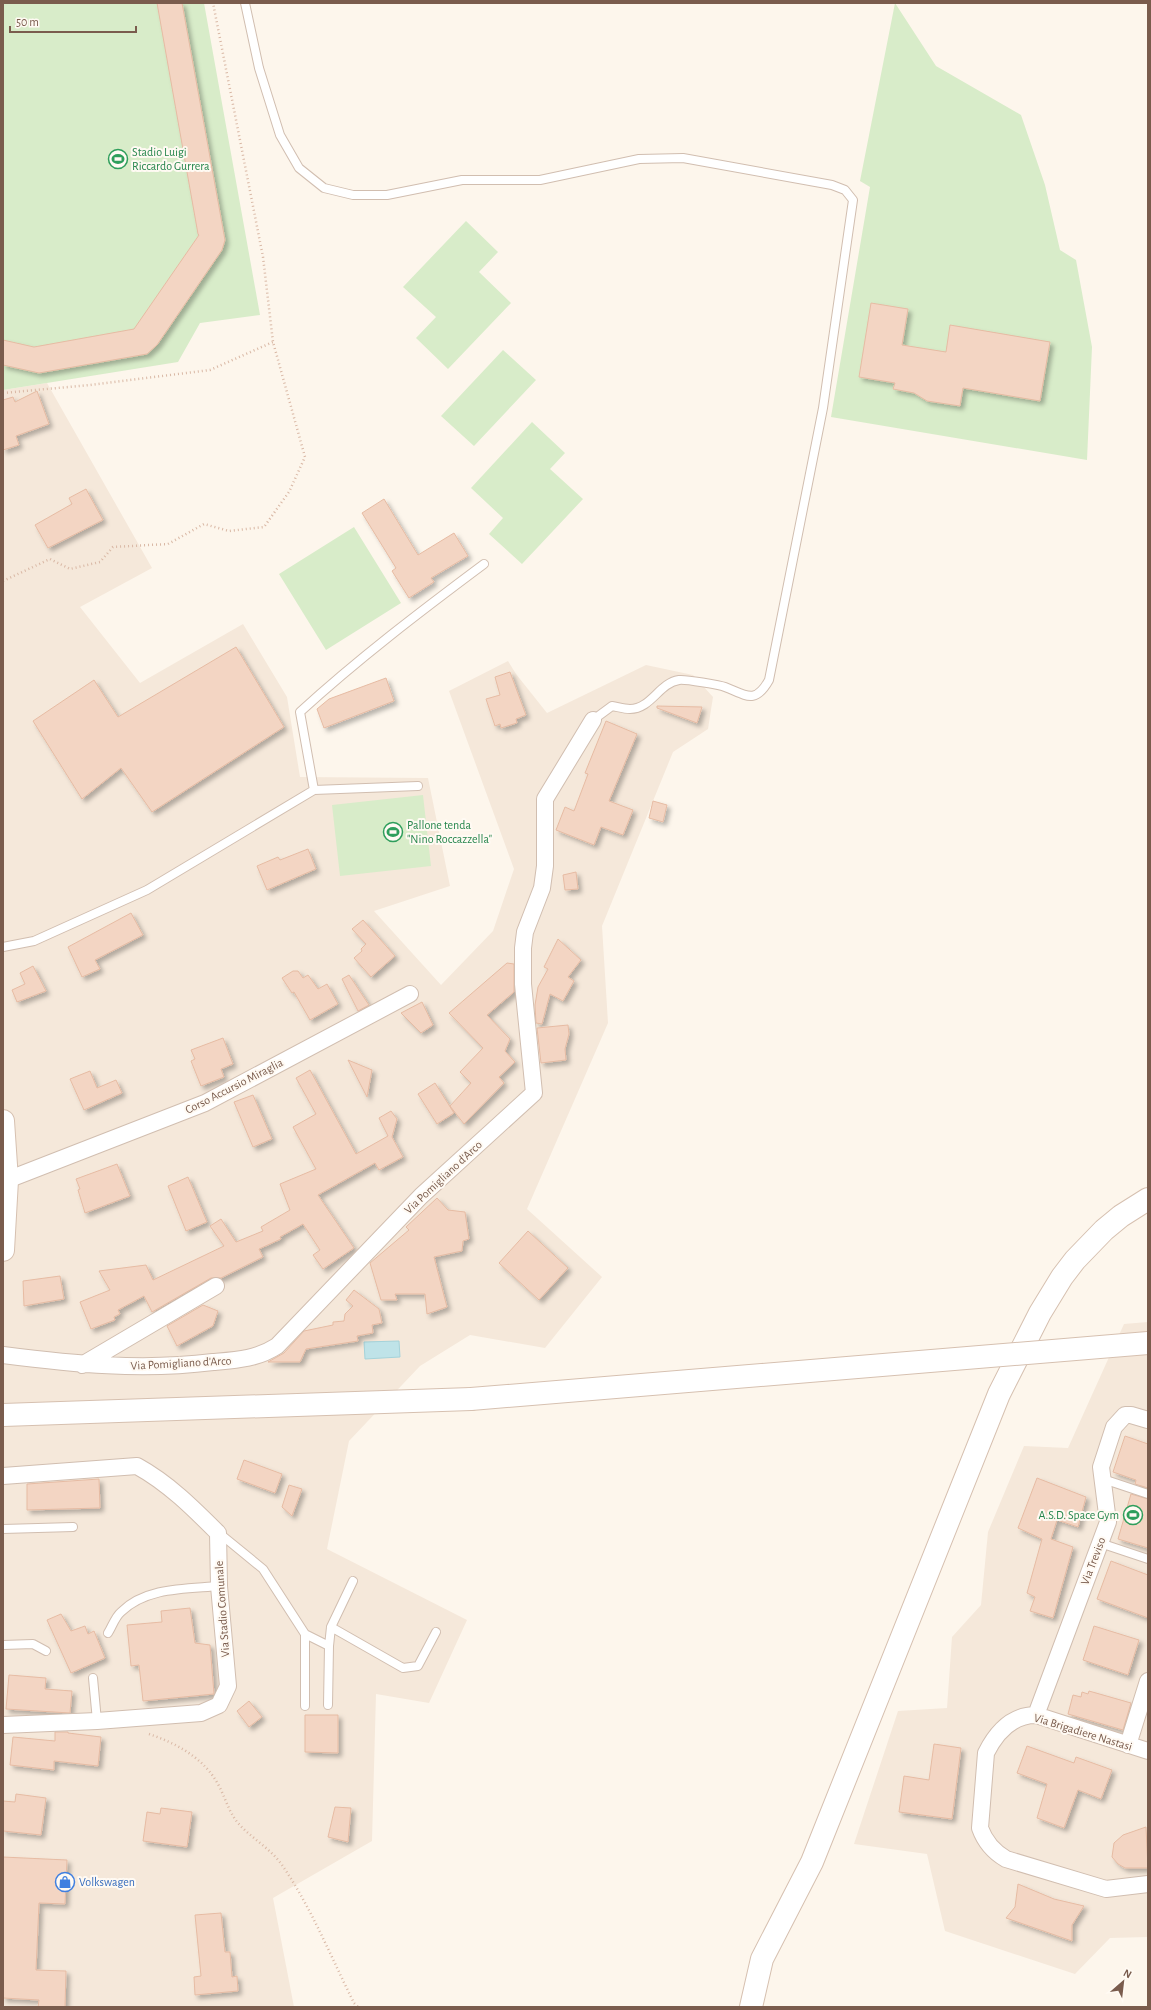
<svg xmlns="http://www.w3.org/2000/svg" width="1151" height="2010" viewBox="0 0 1151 2010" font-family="'Alegreya Sans',sans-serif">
  <defs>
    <filter id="shadow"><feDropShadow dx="3.5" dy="3.5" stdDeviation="2" flood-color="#0004"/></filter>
  </defs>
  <rect width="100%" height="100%" fill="#fdf6ec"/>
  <path fill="#f5e8da" d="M47,383L152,568L80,607L140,683L243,624L287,697L300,777L428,778L450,886L374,911L441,985L493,931L514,869L449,691L508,661L516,674L547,713L646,665L693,675L713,697L708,729L673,752L602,926L608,1023L527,1209L602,1277L545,1348L470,1335L420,1366L349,1441L327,1549L467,1620L429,1703L376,1694L372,1841L273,1898L294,2007H3V390Z
    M1148,1322V1937L1110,1938L1075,1974L945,1931L927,1854L854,1844L898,1711L947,1708L952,1637L981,1605L988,1532L1024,1446L1068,1448L1124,1324Z"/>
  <path fill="#d8ecc9" d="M3,3H204L260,315L200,323L178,362L3,390Z
    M895,3L936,66L1021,115L1045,185L1060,250L1076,260L1092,347L1087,460L831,417L870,187L860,181Z
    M466,221L498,252L479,272L511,303L448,369L416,338L436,317L403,287Z
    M503,350L536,380L474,446L441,416Z
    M532,422L565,453L550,469L583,499L522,564L489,534L503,518L471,488Z
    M354,527L401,603L326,650L279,574Z
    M423,795L431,866L340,876L332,805Z"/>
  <path fill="#bfe3e8" stroke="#a5d3da" d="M399,1341L400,1357L365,1359L364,1342Z"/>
  <path fill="#f3d5c3" stroke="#e6bba3" filter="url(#shadow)" d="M157,3H182L225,240L222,250L157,345L147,354L39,373L3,365V340L34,347L134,329L199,235L198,234Z
    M871,303L908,309L902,345L946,352L950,325L1050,342L1040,401L963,388L960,406L927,401L914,393L893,389L895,383L859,377Z
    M37,391L49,424L16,436L19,445L3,450V400L13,397L15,402Z
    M86,489L103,520L48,548L35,525L72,504L69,498Z
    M384,499L418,555L454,533L468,556L431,578L434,582L409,598L392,571L396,568L362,513Z
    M236,647L284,727L152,812L121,768L82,799L33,721L94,680L118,717Z
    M510,672L526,715L516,719L517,723L501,728L500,724L495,726L486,699L500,695L495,677Z
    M386,678L394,701L324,728L317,709L329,699Z
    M657,706L702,707L697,723L657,708Z
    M606,721L637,734L609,801L633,810L623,835L601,827L594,845L556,830L565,807L574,811L588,774L585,773Z
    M653,801L667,805L663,822L649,818Z
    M308,849L316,869L267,890L257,866L278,857L280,860Z
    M576,872L578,889L565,890L563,875Z
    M131,913L143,935L95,960L100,969L82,977L68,947Z
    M363,920L395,956L371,977L354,958L362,951L361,949L366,944L352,929Z
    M558,939L581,960L568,977L574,981L563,1001L550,994L542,1024L536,1023L535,1005L538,987L548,969L544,967Z
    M507,963L514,964V992L487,1015L510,1039L505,1051L515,1062L499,1077L504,1083L464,1124L450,1106L471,1083L460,1072L483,1048L449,1013Z
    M33,966L46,991L17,1002L12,990L25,984L20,973Z
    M293,971H298L303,978L308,975L318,989L327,984L338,1004L310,1020L294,992L292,993L282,978Z
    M349,975L369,1005L358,1011L342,979Z
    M422,1002L433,1025L421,1033L401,1013Z
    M568,1025L569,1034L565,1049L566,1060L541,1063L537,1028Z
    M223,1038L233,1064L221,1069L224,1077L201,1086L191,1061L195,1059L191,1050Z
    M348,1060L372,1070L367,1097Z
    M310,1070L356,1154L388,1136L379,1118L391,1111L397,1119L392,1137L403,1157L379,1170L375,1163L318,1195L354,1248L323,1269L313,1255L320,1250L303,1224L280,1237L281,1239L259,1249L263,1257L221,1278H211L152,1312L144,1296L118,1310L120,1314L114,1317L115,1320L91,1329L80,1302L110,1290L99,1271L146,1265L153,1280L224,1246L210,1226L221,1219L236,1242L263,1231L261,1227L290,1210L280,1184L316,1169L293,1127L316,1114L296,1078Z
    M90,1071L97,1088L116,1080L122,1093L84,1110L70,1079Z
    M435,1083L454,1113L437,1124L418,1094Z
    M253,1095L272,1139L253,1147L234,1102Z
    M117,1164L130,1196L85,1213L78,1190L80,1189L76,1179Z
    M188,1177L207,1222L186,1231L168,1186Z
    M437,1198L448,1210L465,1212L469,1239L463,1241L462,1251L434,1257L447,1307L427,1314L425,1294H395L397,1300H381L370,1263L409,1230L406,1227Z
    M528,1231L568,1268L539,1300L499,1263Z
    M60,1276L64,1299L24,1306L23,1281Z
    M354,1290L379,1309L382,1323L372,1325L373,1333L357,1336L358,1341L306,1349L300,1362H268L284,1353L304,1331L333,1325V1322L344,1321L345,1314L353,1306L346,1300Z
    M203,1305L218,1311L213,1326L177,1346L167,1326Z
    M1125,1436L1148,1444V1488L1135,1484L1136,1480L1113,1472Z
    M244,1460L282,1474L275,1493L237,1479Z
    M1037,1478L1086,1497L1078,1527L1057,1520L1051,1539L1073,1547L1053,1618L1030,1611L1035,1597L1027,1593L1042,1539L1018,1528Z
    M99,1479L100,1508L27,1510V1484Z
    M289,1485L302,1489L292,1516L282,1507Z
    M1131,1494L1148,1499V1548L1118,1539Z
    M1111,1561L1148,1575V1618L1097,1599Z
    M190,1608L195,1643L210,1645L214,1694L143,1701L139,1665L131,1666L127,1625L162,1622L161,1611Z
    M61,1614L71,1631L85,1626L88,1634L94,1631L105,1658L71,1673L47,1620Z
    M1094,1626L1139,1640L1128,1675L1083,1660Z
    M9,1675L46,1678L45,1689L72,1691L70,1713L6,1709Z
    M1089,1691L1131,1703L1123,1730L1068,1714L1073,1695L1081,1697L1082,1692L1088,1694Z
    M249,1701L262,1717L249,1727L237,1711Z
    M305,1715H338V1753L305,1752Z
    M55,1732H68V1733L101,1737L98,1766L54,1761V1770L10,1765L13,1737L55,1741Z
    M934,1744L961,1748L952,1819L899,1812L904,1776L929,1780Z
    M1027,1746L1074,1763L1076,1757L1112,1770L1101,1799L1078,1790L1064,1828L1037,1818L1047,1784L1017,1773Z
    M16,1794L46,1798L41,1835L3,1831V1801L15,1802Z
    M335,1807L351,1808L348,1842L328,1837Z
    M161,1808L192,1812L187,1847L143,1841L147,1812L160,1814Z
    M1146,1827L1148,1868H1125L1118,1864L1112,1857L1114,1843L1123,1835Z
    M3,1857L67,1860L65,1904L39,1903L36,1970L66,1971L65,2007H38L39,2000L3,1998Z
    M1018,1884L1054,1899L1084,1906L1072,1925V1941L1006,1918L1015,1907Z
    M221,1913L225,1952H230L232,1977L237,1976L238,1991L195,1995L194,1977L201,1976L195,1915Z"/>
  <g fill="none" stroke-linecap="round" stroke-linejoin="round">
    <defs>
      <path id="lane" d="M245,3L259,68L280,135L299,168L324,188L353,195H387L462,180H540L639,159L683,158L832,185L845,190L853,200L823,408L769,680C755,705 746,695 725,687C720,685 685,679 679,680C659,683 651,709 630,709C624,709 618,707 612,706L593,720
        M314,790L418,786
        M3,947L34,941L147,890L314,790L300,712C358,659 421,611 484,564
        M1103,1479L1148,1494
        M3,1529L73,1527
        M219,1533L263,1569L305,1634V1706
        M1100,1543L1148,1559
        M331,1627L353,1581
        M108,1633C112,1627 115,1617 121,1612C146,1587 187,1589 219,1586
        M305,1634L329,1646L328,1705
        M3,1645L33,1644L46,1651
        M329,1646L331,1627L403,1668L418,1666L436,1632
        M93,1678L97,1721"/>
      <path id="street" d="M7,1180L205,1103L410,994
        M3,1355C74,1364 141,1371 213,1362C237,1360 257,1359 277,1346L421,1196L534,1093L523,984V948L525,932L542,888L545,866V799L593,720
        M82,1365L216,1286
        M3,1476L137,1466C168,1483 193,1508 218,1533L219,1586L228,1686L219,1705L201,1713L97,1721L3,1725
        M1036,1715L1108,1522L1101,1467L1114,1427L1125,1415H1131L1148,1420
        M1128,1745L1148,1681
        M1148,1751L1036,1715C1012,1715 996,1733 986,1753L980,1828C985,1842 994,1852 1006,1859L1106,1889L1148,1884"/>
      <path id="secondary" d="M3,1121L7,1180L3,1250
        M3,1415L471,1399
        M751,2007L762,1959L812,1862L999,1394L1040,1313L1062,1277L1075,1260L1104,1230L1121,1216L1148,1199"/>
    </defs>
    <use href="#lane" stroke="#d1beb0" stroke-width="10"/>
    <use href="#street" stroke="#d1beb0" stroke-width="18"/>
    <use href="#secondary" stroke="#d6c0b0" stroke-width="24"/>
    <path stroke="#d9b8a5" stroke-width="2.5" stroke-dasharray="1 3" stroke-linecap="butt" d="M3,393L90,385L210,370L273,342
      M3,581L50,559L70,569L100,562L113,547L168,544L204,524L229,531L264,527L289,492L305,457L273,342L263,257L213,3
      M149,1734C178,1744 206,1759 220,1788C226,1800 229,1812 238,1823C251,1838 270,1848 282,1865C311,1907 331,1957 354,2003L358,2007"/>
    <use href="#lane" stroke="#fff" stroke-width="8"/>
    <use href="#street" stroke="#fff" stroke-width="16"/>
    <use href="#secondary" stroke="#fff" stroke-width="22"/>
    <defs>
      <path id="secondary-bridge" d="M471,1399L1148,1343"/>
    </defs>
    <use href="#secondary-bridge" stroke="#d6c0b0" stroke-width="24" stroke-linecap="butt"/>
    <use href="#secondary-bridge" stroke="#fff" stroke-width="22"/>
  </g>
  <defs>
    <symbol id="stadium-ring" viewBox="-11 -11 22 22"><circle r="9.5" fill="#fffaf3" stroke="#2e9e5b" stroke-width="1.5"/><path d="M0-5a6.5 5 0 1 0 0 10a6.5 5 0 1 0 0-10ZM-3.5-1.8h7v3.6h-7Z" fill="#2e9e5b"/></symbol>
    <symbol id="shop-ring" viewBox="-11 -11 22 22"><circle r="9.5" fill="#fffaf3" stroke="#3f7fe0" stroke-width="1.5"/><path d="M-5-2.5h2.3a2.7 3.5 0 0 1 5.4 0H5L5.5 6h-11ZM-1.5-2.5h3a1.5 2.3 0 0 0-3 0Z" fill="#3f7fe0"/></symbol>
  </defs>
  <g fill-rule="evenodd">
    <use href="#stadium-ring" x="107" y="148" width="22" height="22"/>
    <use href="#stadium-ring" x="382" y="821" width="22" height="22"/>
    <use href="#stadium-ring" x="1122" y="1504" width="22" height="22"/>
    <use href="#shop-ring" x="54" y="1871" width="22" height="22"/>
  </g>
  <g text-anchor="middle" stroke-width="4" stroke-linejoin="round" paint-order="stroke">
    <g font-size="12" fill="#27864d" stroke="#fffaf3" text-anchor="start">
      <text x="132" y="156">Stadio Luigi<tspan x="132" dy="14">Riccardo Gurrera</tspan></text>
      <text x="407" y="829">Pallone tenda<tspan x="407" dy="14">"Nino Roccazzella"</tspan></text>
      <text x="1119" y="1519" text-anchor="end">A.S.D. Space Gym</text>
    </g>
    <g font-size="12" fill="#7a5c4d" stroke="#fffaf3">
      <text transform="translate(234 1086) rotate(-27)" y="4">Corso Accursio Miraglia</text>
      <text transform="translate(443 1177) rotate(-43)" y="4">Via Pomigliano d'Arco</text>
      <text transform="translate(181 1363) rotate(-3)" y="4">Via Pomigliano d'Arco</text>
      <text transform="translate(1093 1561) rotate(-69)" y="4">Via Treviso</text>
      <text transform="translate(222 1609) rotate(-94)" y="4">Via Stadio Comunale</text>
      <text transform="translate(1083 1732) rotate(17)" y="4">Via Brigadiere Nastasi</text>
    </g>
    <g font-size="12" fill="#366cbe" stroke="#fffaf3" text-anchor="start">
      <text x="79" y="1886">Volkswagen</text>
    </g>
  </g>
  <rect width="1151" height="2010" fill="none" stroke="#7a5c4d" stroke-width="8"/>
  <g transform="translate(1123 1982) rotate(28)" stroke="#fffaf3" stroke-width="3" paint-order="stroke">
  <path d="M0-3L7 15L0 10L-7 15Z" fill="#7a5c4d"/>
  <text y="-6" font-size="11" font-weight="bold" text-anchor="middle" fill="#7a5c4d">N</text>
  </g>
  <path d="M10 26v6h126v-6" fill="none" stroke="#7a5c4d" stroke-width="2"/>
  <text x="16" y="26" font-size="12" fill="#7a5c4d" stroke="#fffaf3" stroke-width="3" paint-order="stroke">50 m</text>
</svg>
